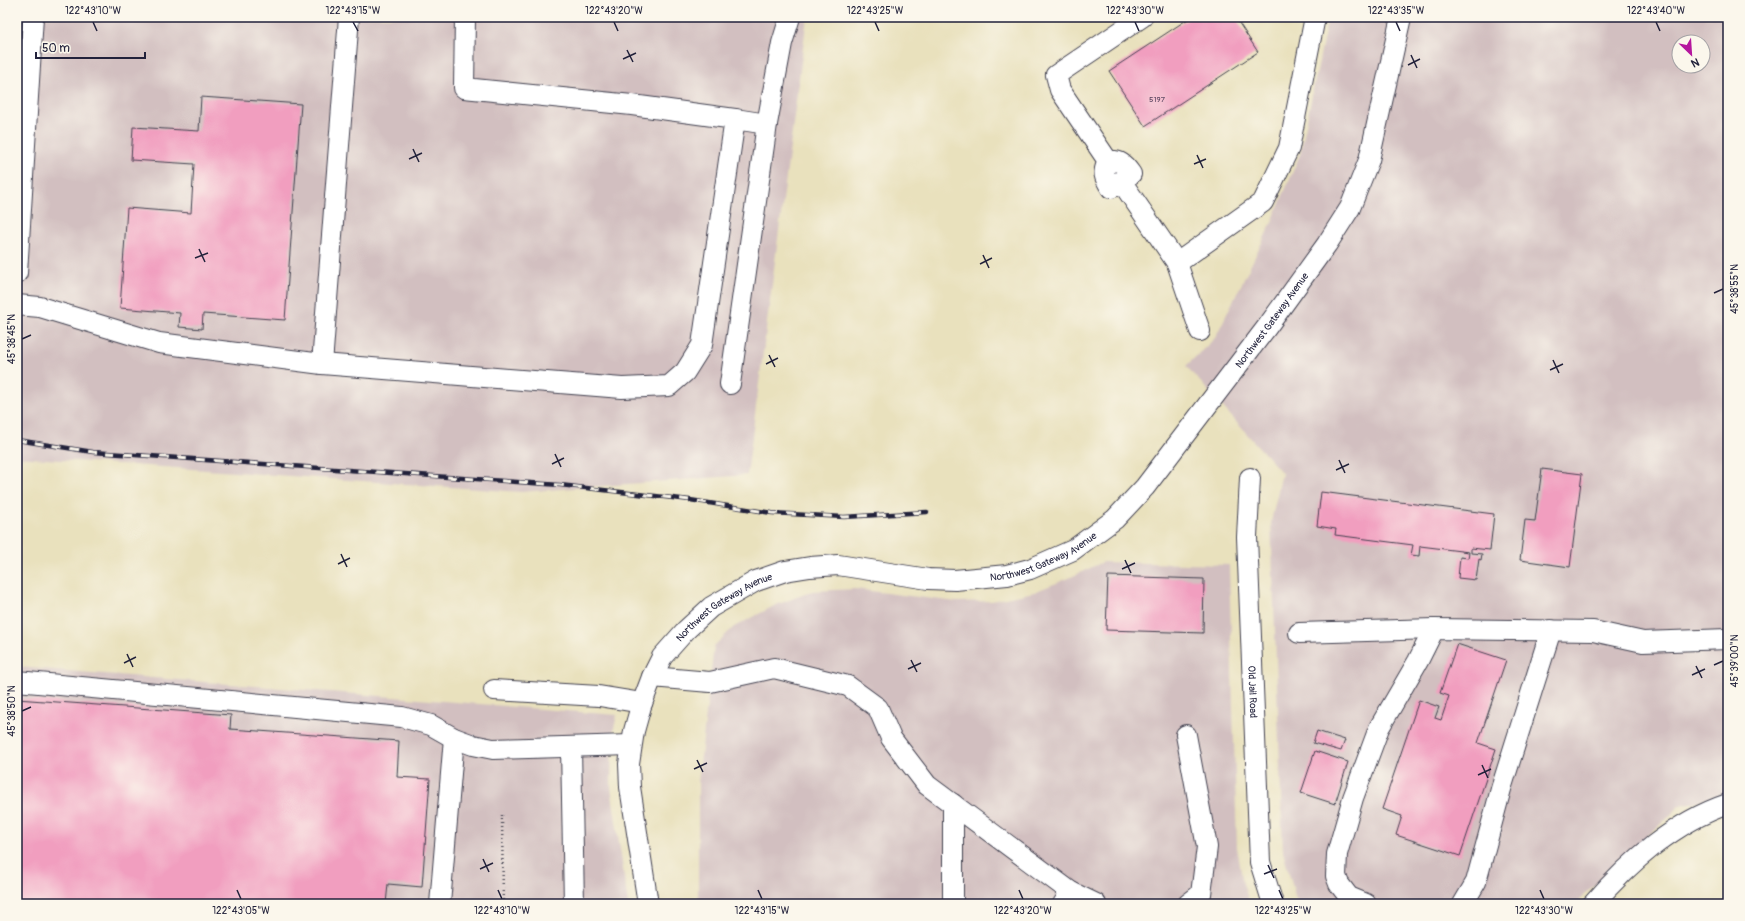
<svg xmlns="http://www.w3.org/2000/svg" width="1745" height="921" viewBox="0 0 1745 921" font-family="Pangolin,sans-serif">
  <rect width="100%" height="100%" fill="#fbf7ec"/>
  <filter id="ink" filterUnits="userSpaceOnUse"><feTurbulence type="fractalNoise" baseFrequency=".025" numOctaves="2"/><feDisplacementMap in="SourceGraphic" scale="8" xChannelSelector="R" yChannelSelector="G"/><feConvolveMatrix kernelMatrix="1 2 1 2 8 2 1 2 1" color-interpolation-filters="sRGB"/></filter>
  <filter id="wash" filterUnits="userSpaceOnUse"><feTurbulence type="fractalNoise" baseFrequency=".012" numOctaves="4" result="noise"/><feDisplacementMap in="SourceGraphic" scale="16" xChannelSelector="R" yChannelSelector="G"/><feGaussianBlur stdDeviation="0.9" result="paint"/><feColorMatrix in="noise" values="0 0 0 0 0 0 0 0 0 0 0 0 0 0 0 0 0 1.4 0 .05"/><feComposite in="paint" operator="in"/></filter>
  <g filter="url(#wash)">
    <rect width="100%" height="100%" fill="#e9e1bd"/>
    <path fill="#d2bfc0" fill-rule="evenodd" d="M17,17H807L747,475L521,492L17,457Z
      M1328,17H1728V794L1681,805L1575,904H1299L1296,899L1283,852L1271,522L1282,473L1186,366L1215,338L1272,222L1300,154ZM1679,42H1703V66H1679Z
      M1103,562L1229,565L1237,847L1243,884L1250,904H698V782L714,646L734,627L776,605L813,591L855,589L957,602L992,601L1034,592L1069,578Z
      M17,667L617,715L612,737L611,787L628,904H17Z"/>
    <g id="blocks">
      <path fill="#f19ebf" d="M1191,17H1235L1258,52L1145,126L1109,71Z
        M201,97L301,104L285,320L203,314L202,329L179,327L180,313L120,308L127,208L191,213L194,164L131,160L133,127L199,131Z
        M1542,469L1582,474L1570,567L1520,560L1525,520L1535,521Z
        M1321,492L1494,514L1490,550L1471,548V553L1482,554L1481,560L1479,559L1476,580L1458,578L1460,557L1468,558L1469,552L1420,546L1419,556L1411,555L1413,545L1335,535L1336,529L1317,526Z
        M1108,576L1204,579L1203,633L1106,630Z
        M1457,644L1506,660L1478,743L1496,749L1460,856L1396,835L1402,816L1382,809L1419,700L1439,707L1435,718L1441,720L1449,696L1440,693Z
        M17,699L231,715L230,729L399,741L397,777L430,779L422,887L388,884L386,904H17Z
        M1317,731L1345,740L1341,751L1313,743Z
        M1315,751L1348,762L1335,804L1301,793Z"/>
    </g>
  </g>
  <g filter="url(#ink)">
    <use href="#blocks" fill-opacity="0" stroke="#403f4e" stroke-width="1"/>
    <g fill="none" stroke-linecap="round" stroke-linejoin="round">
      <defs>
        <g id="minor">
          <path d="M465,17L464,88L632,105L735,119"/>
          <path d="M1142,17L1056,75L1060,90L1108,161C1120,160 1124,164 1131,174L1121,181L1177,263L1200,331"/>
          <path d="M1108,161C1102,173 1104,177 1111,188L1121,181"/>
          <path d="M1177,263L1263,202L1289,148L1315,17"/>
          <path d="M17,273L33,17"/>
          <path d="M17,305L40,307L159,343L322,364L622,388L669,386L685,372L702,345L735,119L767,124"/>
          <path d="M322,364L349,17"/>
          <path d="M730,384L767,124L782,43L790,17"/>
          <path id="s1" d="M1250,478L1247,537L1260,862L1273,904"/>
          <path d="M1299,633L1434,629"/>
          <path d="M652,677L710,682L774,668L848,686L878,708L891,738L927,785L1071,892L1063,904"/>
          <path d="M17,681L402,717L431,725L454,738L473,745L493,749L631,745"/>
          <path d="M494,690L599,696L642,703"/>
          <path d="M1186,735L1207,847L1201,894L1188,904"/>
          <path d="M571,747L574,904"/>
          <path d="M953,804V904"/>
          <path d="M1071,892L1096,904"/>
          <path d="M440,904L454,738"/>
          <path id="s2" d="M648,904L630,787L629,764L634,731L641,706L652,677L662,657L686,630L711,607L756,581L785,571L810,567L838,565L928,579L955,580L1007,575L1030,569L1073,550L1115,519L1145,487L1267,327L1327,244L1350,208L1369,160L1401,17"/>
          <path d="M1366,904L1349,897L1339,884L1336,876L1337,854L1353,798L1379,728L1418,661L1434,629L1593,631L1643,642L1728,639"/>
          <path d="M1463,904L1476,882L1501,789L1551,630"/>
          <path d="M1593,904C1630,862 1674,822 1728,804"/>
        </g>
      </defs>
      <use href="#minor" stroke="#403f4e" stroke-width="22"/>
      <path stroke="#403f4e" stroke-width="2.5" stroke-dasharray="1 3" stroke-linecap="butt" d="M502,815L503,904"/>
      <use href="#minor" stroke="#fff" stroke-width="20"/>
      <defs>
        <path id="rail" d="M17,440L93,452L560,485L690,500L772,513L844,517L927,512"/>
      </defs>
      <use href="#rail" stroke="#22223b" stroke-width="4.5"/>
      <use href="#rail" stroke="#fbf7ec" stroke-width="3" stroke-dasharray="9" stroke-linecap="butt"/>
    </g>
  </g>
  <path fill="none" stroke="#22223b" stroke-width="1.5" d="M93,22L97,31M353,22L358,31M614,22L618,31M875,22L879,31M1135,22L1139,31M1396,22L1400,31M1656,22L1660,31M627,50L633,62M1411,55L1417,68M623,59L636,53M1408,65L1420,59M413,149L419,162M1197,155L1203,168M409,159L422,153M1194,164L1206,159M199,249L205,262M983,255L989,268M195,258L208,253M980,264L992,258M1714,293L1723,289M22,339L31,335M769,355L775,367M1553,360L1559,373M766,364L778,358M1550,370L1563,364M555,454L561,467M1339,460L1345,473M552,464L564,458M1336,470L1349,464M341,554L347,567M1125,560L1131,573M338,564L350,558M1122,569L1135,563M127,654L133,667M911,660L917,672M124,663L136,657M1714,665L1723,661M1696,666L1702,678M908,669L921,663M1692,675L1705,669M22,711L31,707M697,760L703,772M1482,765L1488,778M694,769L707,763M1478,775L1491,769M483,859L489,872M1268,865L1274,878M480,869L493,863M1264,874L1277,869M237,890L241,899M498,890L502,899M758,890L762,899M1019,890L1023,899M1279,890L1283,899M1540,890L1544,899"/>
  <g text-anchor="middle" stroke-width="3" stroke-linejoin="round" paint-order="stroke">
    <g font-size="8" fill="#56415c">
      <text x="1157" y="102">5197</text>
    </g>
    <g font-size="10" fill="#22223b" stroke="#fbf7ec">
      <text dy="4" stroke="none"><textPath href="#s2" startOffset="1007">Northwest Gateway Avenue</textPath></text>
      <text dy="4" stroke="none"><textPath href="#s2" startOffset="671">Northwest Gateway Avenue</textPath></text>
      <text dy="4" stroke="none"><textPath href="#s2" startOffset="335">Northwest Gateway Avenue</textPath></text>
      <text dy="4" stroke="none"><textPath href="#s1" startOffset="214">Old Jail Road</textPath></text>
    </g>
  </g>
  <rect width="1745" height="921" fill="none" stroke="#fbf7ec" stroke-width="44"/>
  <g transform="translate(1691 54) rotate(155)"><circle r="19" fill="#fbf7ec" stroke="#a4a2a5"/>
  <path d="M0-3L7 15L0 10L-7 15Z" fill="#b5179e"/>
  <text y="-6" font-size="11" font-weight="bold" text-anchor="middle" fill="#22223b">N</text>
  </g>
  <path d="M36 52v6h109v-6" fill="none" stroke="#22223b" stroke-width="2"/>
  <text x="42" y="52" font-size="12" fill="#22223b" stroke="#fbf7ec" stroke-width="3" paint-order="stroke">50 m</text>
  <rect x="22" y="22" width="1701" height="877" fill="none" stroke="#22223b" stroke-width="1.5"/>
  <g font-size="10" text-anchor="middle" fill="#22223b">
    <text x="93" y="14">122°43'10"W</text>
    <text x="353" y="14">122°43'15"W</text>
    <text x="614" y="14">122°43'20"W</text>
    <text x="875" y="14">122°43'25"W</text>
    <text x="1135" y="14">122°43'30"W</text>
    <text x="1396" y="14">122°43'35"W</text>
    <text x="1656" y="14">122°43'40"W</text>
    <text transform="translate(1734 289) rotate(-90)" y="4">45°38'55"N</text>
    <text transform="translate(11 339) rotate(-90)" y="4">45°38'45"N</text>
    <text transform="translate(1734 661) rotate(-90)" y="4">45°39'00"N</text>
    <text transform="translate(11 711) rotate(-90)" y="4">45°38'50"N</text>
    <text x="241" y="914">122°43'05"W</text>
    <text x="502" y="914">122°43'10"W</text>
    <text x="762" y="914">122°43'15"W</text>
    <text x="1023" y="914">122°43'20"W</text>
    <text x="1283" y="914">122°43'25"W</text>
    <text x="1544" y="914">122°43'30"W</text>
  </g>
</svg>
